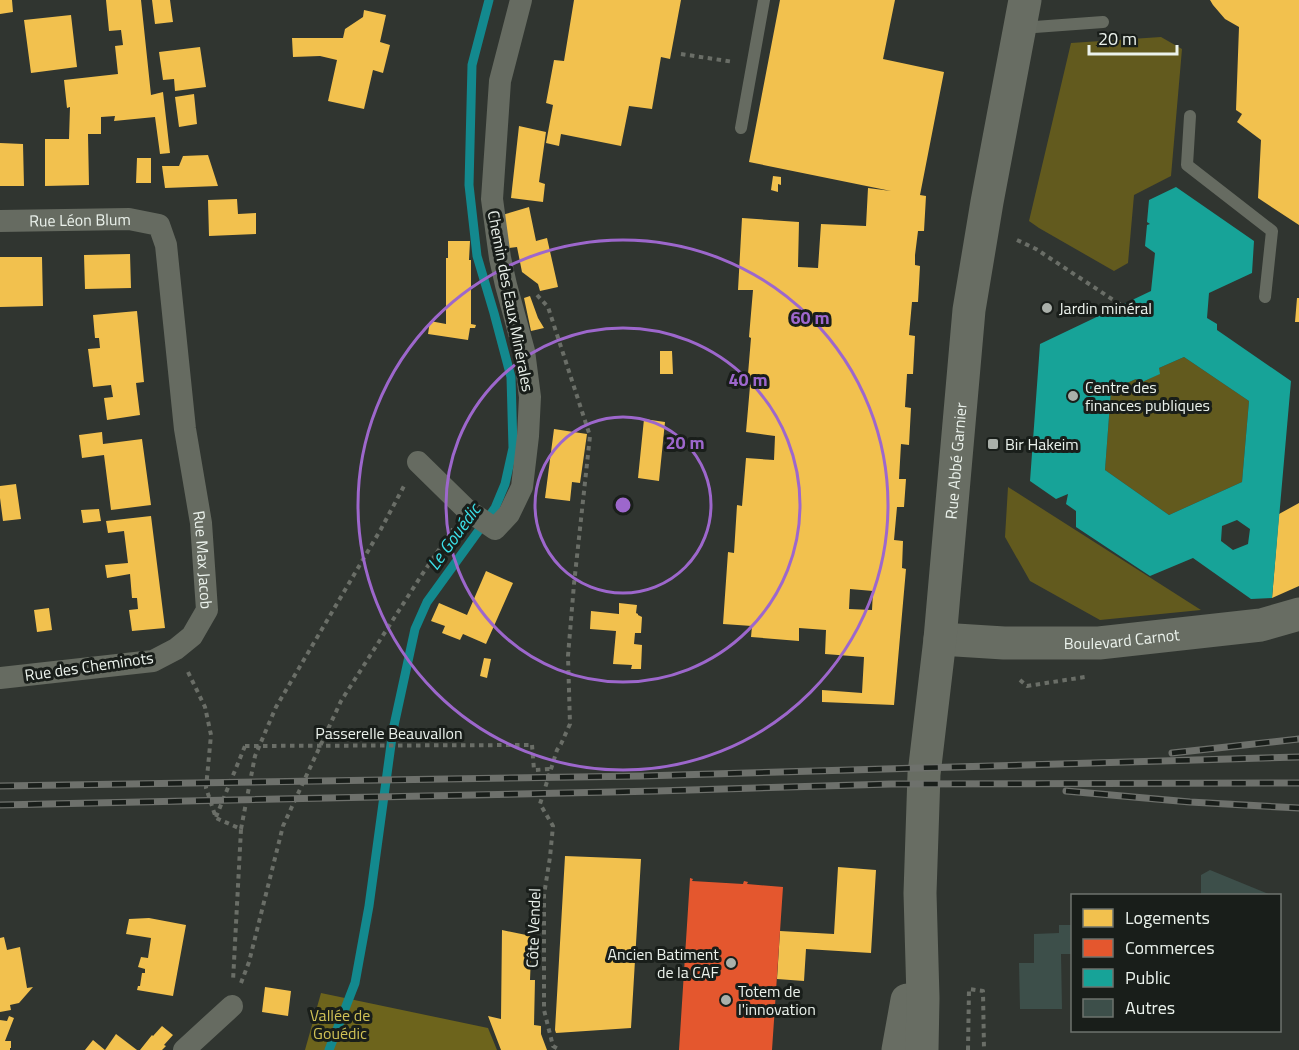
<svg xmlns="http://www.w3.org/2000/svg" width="1299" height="1050" viewBox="0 0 1299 1050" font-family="'Titillium Web',sans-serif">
  <rect width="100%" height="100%" fill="#303530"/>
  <path fill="#625a1e" d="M1161,37L1182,49L1171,176L1134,195L1128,263L1114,271L1039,228L1029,221L1071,43Z
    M1184,357L1249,401L1242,482L1169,515L1105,470L1111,390L1136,379L1140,383L1159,374V368Z
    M1008,487L1201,610L1100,620L1030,581L1005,537Z"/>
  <path fill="#6d641c" d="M321,993L488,1028L497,1050H305Z"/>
  <path fill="#f2c14e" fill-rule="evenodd" d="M0,0H12L13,12L0,14Z
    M106,0H141L151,95L163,92L170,153L160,154L155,117L114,121L115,116L101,117V134H88L89,185L45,186V139H69L70,107L67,108L64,80L118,74L115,46L123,45L121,30L109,31Z
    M152,0H170L173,22L155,24Z
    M574,0H681L670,59L661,57L652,109L629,106L621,146L561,134L559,146L546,143L553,105L546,103L554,60L564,61Z
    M780,0H895L883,59L944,72L920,195L926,196L924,231H918L915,255V265L920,266L918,302H912L909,335L915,336L913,374H907L905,407L911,408L909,445L901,444L899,479H906L904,507H897L894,540L903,541L902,568L906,569L894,705L822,702V690L862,693L864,657L825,654L826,630L799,628V641L751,637L752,626L723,624L728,552L734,553L737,505L742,506L746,458L774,460L775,436L746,432L750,386H747L751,338L749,337L753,290H738L742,218L799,222L798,267L818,268L821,224L866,226L868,188L891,191L749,162ZM850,589L873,591L872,610L849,609Z
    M1210,0H1299V225L1258,198L1261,140L1237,122L1242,114L1236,110L1239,27L1225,19L1213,5Z
    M364,10L386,15L380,42L390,45L383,73L373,70L364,109L328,101L337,60L320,56L293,57L292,38H343L345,29L363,17Z
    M71,15L77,67L31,73L24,20Z
    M200,47L206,87L175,91L174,79L163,80L159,52Z
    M194,94L197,124L179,127L175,97Z
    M519,126L546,132L539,182L545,184L543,202L511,198Z
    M0,143L23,144L24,186H0Z
    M208,155L218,186L165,188L162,166H179L183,156Z
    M137,158H151V183H136Z
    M773,176L781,177V185L778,184V192L771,190Z
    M237,199L238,214L256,213V234L209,236L208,200Z
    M529,207L536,241L547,238L558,287L540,291L538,284L522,272L517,247L509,248L502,215Z
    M448,241H470L469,260H471V324L476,325L475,328H470L468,340L428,334L430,321L446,324V258H448Z
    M130,254L131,288L85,289L84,255Z
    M0,257H42L43,306L0,307Z
    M530,296L538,318L544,328L531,331L524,298Z
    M1297,298H1299V322H1295Z
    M137,311L144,382L136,383L140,415L107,420L104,398L113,397L111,385L93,387L88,349L100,348L99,338H95L93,315Z
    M660,351H672L673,374H660Z
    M644,419L665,422L659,481L638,478Z
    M554,429L587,434L580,483L572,482L570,501L545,498Z
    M102,432L103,444L142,439L151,505L111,510L104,455L82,458L79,435Z
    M16,484L21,519L3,521L0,498V486Z
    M1299,503V586L1272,598L1279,514Z
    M99,509L101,521L83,523L81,510Z
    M151,516L165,628L132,631L129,610L138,609L137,598H132L130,574L107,578L105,565L128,563L124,531L108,533L106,521Z
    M486,571L513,583L486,644L463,634L460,640L442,633L445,626L431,621L439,603L467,615Z
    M619,603L637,605L636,613L638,614V615L642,617L641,633H635L634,644L642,645L641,669H631L632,665L613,664L616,631L590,629L591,611L619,614Z
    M49,608L52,630L37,632L34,610Z
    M484,658L491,659L487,678L480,676Z
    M565,856L641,859L631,1028L556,1033L555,1030Z
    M838,867L876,870L871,953L806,949L804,981L777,979L780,931L834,934Z
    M149,918L186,925L173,996L137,990L138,986H140L142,973H145V969L138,967L141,957L148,958L151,938L126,934L129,919Z
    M502,930L536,937L535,956L531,955L530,980H535L534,1025L541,1026V1034L547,1050H501L488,1016L501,1019Z
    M4,937L7,950L20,947L27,988L33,987L19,1003L10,1005L11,1010L0,1012V938Z
    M265,987L291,991L288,1016L262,1012Z
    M9,1016L14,1018L5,1041H11V1048H10V1050H0V1020L7,1021Z
    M162,1026L173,1035L164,1045L166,1046L162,1050H140L152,1035L153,1036Z
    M116,1034L137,1050H85L93,1040L105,1050Z"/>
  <path fill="#e4572e" d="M690,878L693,879L692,881L743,884L744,881L748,882L747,884L783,887L772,1050H679Z"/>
  <path fill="#17a398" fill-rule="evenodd" d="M1176,187L1254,241L1252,273L1209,293L1207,318L1217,324V330L1291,381L1272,598L1251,599L1193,558L1150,576L1076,527V511L1066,504L1068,494L1056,499L1030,481L1040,344L1151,291L1155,253L1145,246L1147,225L1150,224L1147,222L1149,200ZM1184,357L1249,401L1242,482L1169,515L1105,470L1111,390L1136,379L1140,383L1160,374L1159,368ZM1237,520L1250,529L1248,544L1233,550L1221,541L1222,526Z"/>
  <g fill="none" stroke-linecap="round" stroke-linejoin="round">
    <path stroke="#13898e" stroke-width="9" d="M329,1050L355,983L369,906L393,730L415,629L427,602L495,508L505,484L513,448L511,377L494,313L477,256L469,185L472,65L489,0"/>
  </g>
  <path fill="#3d4f4a" d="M1210,870L1271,895V896H1201V875Z
    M1059,925H1072V954H1061L1062,1009H1020L1019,963H1034V934L1059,933Z"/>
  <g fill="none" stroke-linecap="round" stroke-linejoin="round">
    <path stroke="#6a6e67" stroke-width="4" stroke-dasharray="4.5 4.5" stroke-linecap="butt" d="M681,54L734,62
      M1017,240L1036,249L1121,305
      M537,295L548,307L590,436L574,584L568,656L570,724L561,744L557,750L540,804L553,826L550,857L544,895V1010L553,1046L560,1050
      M188,672L205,707L211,735L206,788L216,818L241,829L233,981
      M1020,680L1027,686L1085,677
      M532,745L534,770L551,769
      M216,817L245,746
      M241,829L255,756L276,707L381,529L404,486
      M241,983L249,962L283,826L341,701L421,576L453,529
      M968,1050L969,989L983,991L984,1050"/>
    <path stroke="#666b61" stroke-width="12" d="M1021,28L1103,22
      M1190,116L1187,165L1272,231L1265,297
      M741,128L764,0"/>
    <g stroke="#666b61" stroke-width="22">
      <path id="s1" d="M0,221L129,219L159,225L166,245L185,429L201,523L207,610L192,636L176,649L153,661L0,678"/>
      <path d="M418,462L466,509L495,529L509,514L522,487L528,436L530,397L524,351L506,285L500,258L492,199L500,81L521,0"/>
      <path d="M184,1050L232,1006"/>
    </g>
    <g stroke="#686d63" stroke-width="33">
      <path id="s2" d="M940,639L1004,643H1099L1261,625L1299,614"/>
      <path d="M898,1050L907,1000"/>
      <path id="s3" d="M922,1050L923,998L920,893L924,774L940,639L969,310L987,202L1025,0"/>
    </g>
    <defs>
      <path id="rail" d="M1172,753L1299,739
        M0,786L642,776L1299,757
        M1066,791L1190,802L1299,808
        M0,805L657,791L891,784L1299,783"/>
    </defs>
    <use href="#rail" stroke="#6e716c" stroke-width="7"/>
    <use href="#rail" stroke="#191e1a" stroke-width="4.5" stroke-dasharray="14" stroke-linecap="butt"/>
    <path stroke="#6a6e67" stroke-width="4" stroke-dasharray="4.5 4.5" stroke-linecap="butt" d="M245,746L532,745"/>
  </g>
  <g fill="none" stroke="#9d67cc" stroke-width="3">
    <circle cx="623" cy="505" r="88"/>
    <circle cx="623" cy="505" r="177"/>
    <circle cx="623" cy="505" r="265"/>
  </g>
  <g fill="#aab0aa" stroke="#191e1a" stroke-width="2">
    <circle cx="1047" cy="308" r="6"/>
    <circle cx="1073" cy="396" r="6"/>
    <rect x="987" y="438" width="12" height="12" rx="3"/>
    <circle cx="731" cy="963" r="6"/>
    <circle cx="726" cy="1000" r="6"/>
  </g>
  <g text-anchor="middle" stroke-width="6" stroke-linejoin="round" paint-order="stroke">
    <g font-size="16" fill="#ebf2ec" stroke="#191e1a">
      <text dy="6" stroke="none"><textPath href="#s1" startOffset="80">Rue Léon Blum</textPath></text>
      <text transform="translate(511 301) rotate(79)" y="6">Chemin des Eaux Minérales</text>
      <text dy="6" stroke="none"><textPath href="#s3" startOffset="591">Rue Abbé Garnier</textPath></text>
      <text dy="6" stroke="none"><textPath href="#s1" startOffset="498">Rue Max Jacob</textPath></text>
      <text dy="6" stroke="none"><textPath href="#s2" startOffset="182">Boulevard Carnot</textPath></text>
      <text transform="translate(89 666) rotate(-8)" y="6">Rue des Cheminots</text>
      <text x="389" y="739">Passerelle Beauvallon</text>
      <text transform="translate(533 928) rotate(-88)" y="6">Côte Vendel</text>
    </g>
    <g font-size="16" fill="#ebf2ec" stroke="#191e1a" text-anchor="start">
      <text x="1059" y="314">Jardin minéral</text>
      <text x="1085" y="393">Centre des<tspan x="1085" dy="18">finances publiques</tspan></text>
      <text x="1005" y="450">Bir Hakeim</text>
      <text x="719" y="960" text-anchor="end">Ancien Batiment<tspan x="719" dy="18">de la CAF</tspan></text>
      <text x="738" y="997">Totem de<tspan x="738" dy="18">l'innovation</tspan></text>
    </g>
    <g font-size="16" fill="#d0c155" stroke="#191e1a">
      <text x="340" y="1021">Vallée de<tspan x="340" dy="18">Gouédic</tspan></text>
    </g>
    <g font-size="18" font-style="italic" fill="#3be0e8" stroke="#191e1a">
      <text transform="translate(454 537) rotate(-54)" y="6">Le Gouédic</text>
    </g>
  </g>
  <circle cx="623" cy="505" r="9" fill="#9d67cc" stroke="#191e1a" stroke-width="3"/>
  <g font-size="18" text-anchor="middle" font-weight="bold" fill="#9d67cc" stroke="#191e1a" stroke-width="6" stroke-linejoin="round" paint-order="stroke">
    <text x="810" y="324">60 m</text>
    <text x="748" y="386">40 m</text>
    <text x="685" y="449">20 m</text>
  </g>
  <rect x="1071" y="894" width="210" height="138" fill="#191e1a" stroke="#6d736e" stroke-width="1.5"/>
  <rect x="1083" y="909" width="30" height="18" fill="#f2c14e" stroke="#6d736e" stroke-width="1.5"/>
  <text x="1125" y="924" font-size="18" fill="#ebf2ec">Logements</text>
  <rect x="1083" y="939" width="30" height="18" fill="#e4572e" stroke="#6d736e" stroke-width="1.5"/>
  <text x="1125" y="954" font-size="18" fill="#ebf2ec">Commerces</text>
  <rect x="1083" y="969" width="30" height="18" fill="#17a398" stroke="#6d736e" stroke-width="1.5"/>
  <text x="1125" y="984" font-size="18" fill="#ebf2ec">Public</text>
  <rect x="1083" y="999" width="30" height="18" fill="#3d4f4a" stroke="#6d736e" stroke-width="1.5"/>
  <text x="1125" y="1014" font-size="18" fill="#ebf2ec">Autres</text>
  <path d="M1089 45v9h88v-9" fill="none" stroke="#ebf2ec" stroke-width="3"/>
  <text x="1098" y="45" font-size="18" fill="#ebf2ec" stroke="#191e1a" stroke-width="4.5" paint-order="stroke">20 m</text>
</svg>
